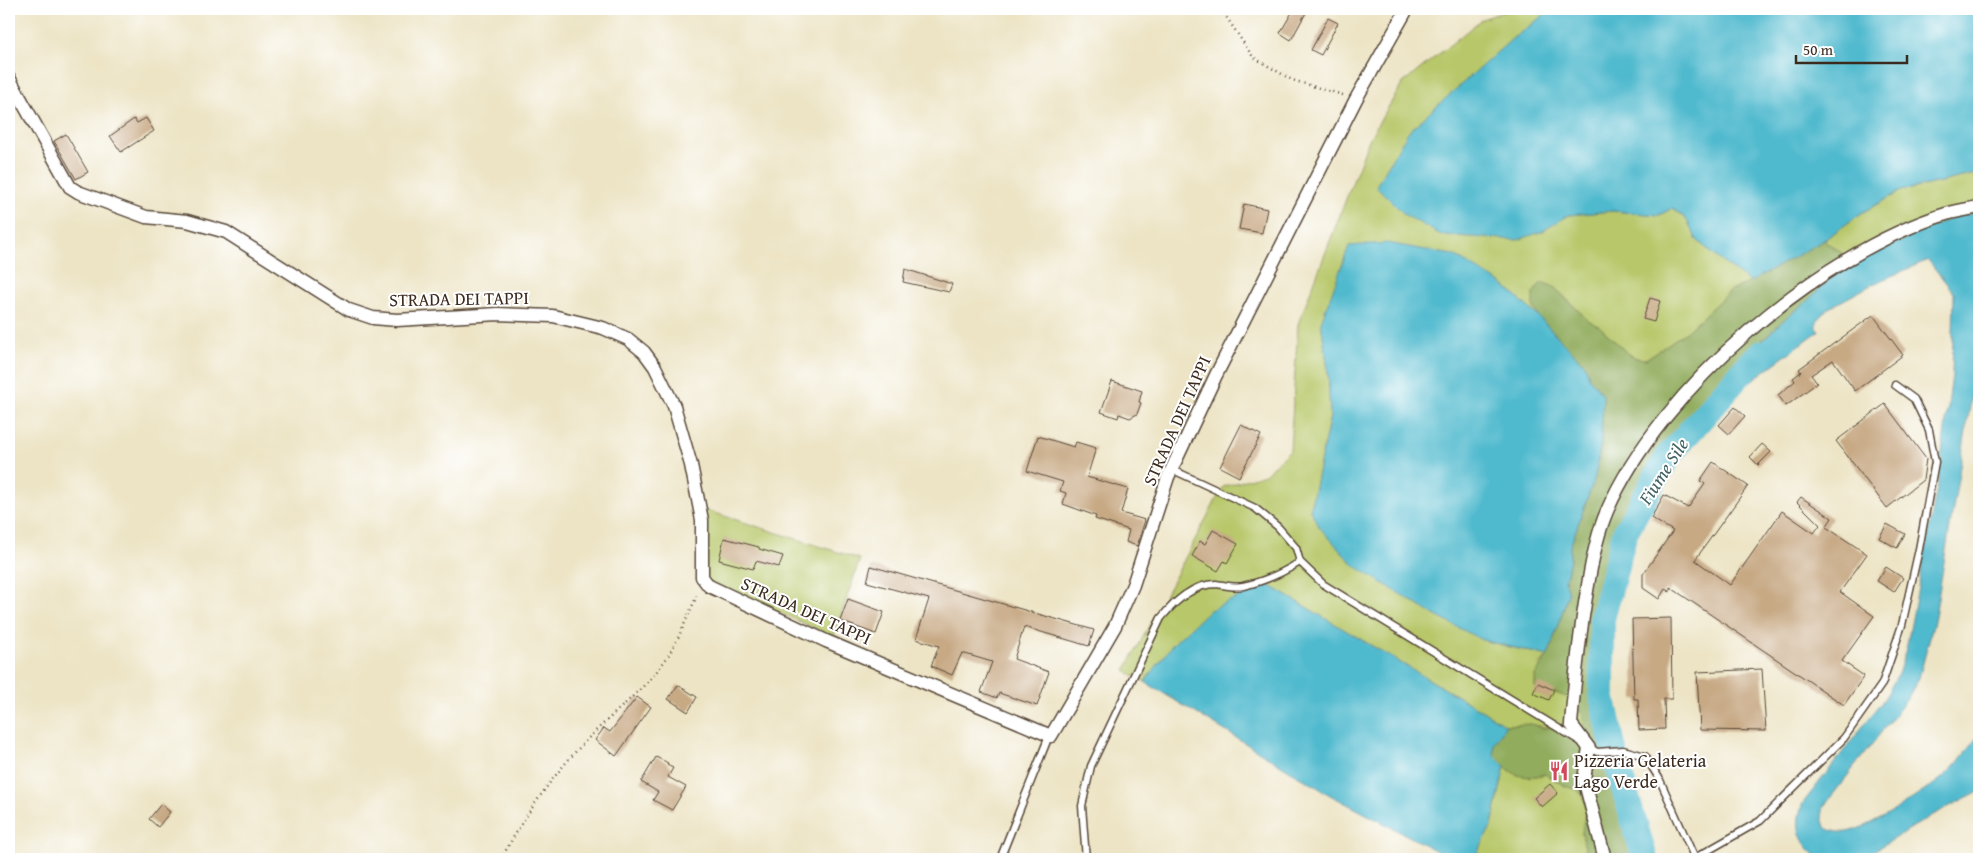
<svg xmlns="http://www.w3.org/2000/svg" width="1988" height="868" viewBox="0 0 1988 868" font-family="'Gentium Book Plus',serif">
  <rect width="100%" height="100%" fill="#fff"/>
  <filter id="ink" filterUnits="userSpaceOnUse"><feTurbulence type="fractalNoise" baseFrequency=".02" numOctaves="2"/><feDisplacementMap in="SourceGraphic" scale="10" xChannelSelector="R" yChannelSelector="G"/><feConvolveMatrix kernelMatrix="1 2 1 2 8 2 1 2 1" color-interpolation-filters="sRGB"/></filter>
  <filter id="wash" filterUnits="userSpaceOnUse"><feTurbulence type="fractalNoise" baseFrequency=".0096" numOctaves="4" result="noise"/><feDisplacementMap in="SourceGraphic" scale="20" xChannelSelector="R" yChannelSelector="G"/><feGaussianBlur stdDeviation="1.12" result="paint"/><feColorMatrix in="noise" values="0 0 0 0 0 0 0 0 0 0 0 0 0 0 0 0 0 1.4 0 .05"/><feComposite in="paint" operator="in"/></filter>
  <g filter="url(#wash)">
    <rect width="100%" height="100%" fill="#ede4c5"/>
    <path fill="#b7c769" stroke="#797844" d="M1512,9H1552L1512,39L1543,231L1568,215L1613,211L1659,215L1673,208L1687,220L1697,240L1721,261L1750,282L1731,290L1686,332L1646,359L1635,358L1625,351L1599,326L1589,321L1554,287L1533,305L1538,316L1501,283L1321,322L1328,369L1330,417L1310,510L1482,640L1548,656L1540,665L1546,691C1569,696 1583,700 1584,727L1577,735C1552,726 1533,724 1506,725L1267,584L1149,675L1145,682L1125,671L1223,487L1265,474L1290,450L1298,324L1370,137L1403,83L1482,19Z
      M1979,173V213L1956,216L1854,262L1824,240L1863,212L1901,191Z
      M702,509L860,559L834,635L857,647L704,579Z
      M1505,766C1515,777 1531,778 1545,774L1565,786L1576,789L1584,797L1586,809L1582,833L1587,859H1474L1492,825Z"/>
    <path fill="#91ac5d" stroke="#666b3e" d="M1824,240L1854,262L1830,279L1805,303L1787,317L1728,372L1681,426L1646,480L1620,536L1604,599L1596,684L1612,764L1636,859H1587L1582,833L1586,809L1584,797L1576,789L1565,786L1545,774C1518,781 1512,774 1494,755L1493,744L1506,725L1531,724L1543,728L1555,727L1567,729L1577,735L1584,727C1583,694 1560,696 1535,687V675L1548,656L1568,594L1565,583L1570,559V547L1595,477L1601,442L1603,395L1589,377L1585,365L1538,316L1533,305V293L1542,282L1554,287L1589,321L1599,326L1625,351L1635,358L1646,359L1686,332L1731,290L1742,286Z"/>
    <path fill="#50b9ce" stroke="#467276" d="M1552,9H1979V173L1901,191L1863,212L1824,240L1750,282L1721,261L1697,240L1687,220L1673,208L1659,215L1613,211L1568,215L1543,231L1518,240L1441,235L1405,215L1376,186L1408,132L1512,39Z
      M1979,213V335L1970,407L1934,622L1919,678L1907,699L1824,806L1822,817L1825,827C1831,831 1840,833 1847,832C1867,830 1935,786 1950,771C1961,760 1969,746 1979,735V791L1933,815L1860,859H1821C1800,845 1793,827 1803,803L1885,698L1898,674L1906,650L1938,483L1952,375L1954,293L1928,260L1873,284L1829,308L1817,321V328L1819,331L1744,386L1729,372L1787,317L1805,303L1830,279L1854,262L1956,216Z
      M1387,243L1453,255L1501,283L1538,316L1585,365L1589,377L1603,395L1601,441L1595,477L1570,547V559L1565,582L1568,594L1548,656L1482,640L1434,615L1355,566L1320,528L1310,510L1330,417L1328,369L1321,322L1349,246Z
      M1267,584L1506,725L1494,744V755L1505,766L1492,825L1474,859H1452L1330,795L1145,682L1172,645L1208,611Z"/>
    <g fill="none" stroke-linecap="round" stroke-linejoin="round">
      <path stroke="#50b9ce" stroke-width="26" d="M1645,859L1616,761L1602,694V619L1625,532L1669,455L1750,363L1761,353"/>
    </g>
    <g id="blocks">
      <path fill="#c7a984" d="M1294,9H1308L1291,40L1280,33Z
        M1328,18L1338,23L1321,55L1311,50Z
        M146,118L154,131L121,152L110,136L134,119L137,123Z
        M66,134L88,172L76,179L54,141Z
        M1244,204L1267,209L1262,233L1239,229Z
        M905,269L952,284L949,292L903,282Z
        M1650,298L1660,301L1654,322L1643,319Z
        M1873,315L1903,355L1855,391L1833,360L1811,375L1817,383L1786,406L1778,395L1795,381L1793,378L1801,372L1799,369Z
        M1112,381L1142,391L1139,402L1141,403L1137,414L1130,418L1119,414L1118,418L1101,412Z
        M1885,404L1926,459L1923,480L1887,508L1836,441Z
        M1735,407L1745,416L1729,434L1719,425Z
        M1241,425L1261,435L1239,477L1220,467Z
        M1038,436L1074,447L1076,442L1096,448L1087,477L1128,489L1121,513L1145,520L1137,546L1126,542L1129,530L1095,519L1096,516L1063,504L1066,493L1060,491L1063,482L1027,471Z
        M1762,444L1771,452L1758,465L1750,457Z
        M1713,462L1748,486L1695,560L1730,585L1782,511L1814,533L1820,525L1797,502L1801,497L1832,518L1826,527L1867,554L1840,592L1874,616L1842,661L1864,676L1844,705L1670,587V592L1665,589L1659,599L1643,588V574L1673,531L1651,518L1664,495L1688,508L1705,484L1700,481Z
        M1887,524L1905,534L1897,548L1879,538Z
        M1213,530L1238,544L1227,563L1224,561L1218,571L1192,556L1200,541L1205,544Z
        M724,538L759,547V549L783,556L779,567L756,561L753,569L719,560Z
        M871,566L1094,630L1089,646L1024,627L1014,659L1049,672L1037,706L999,693L997,698L981,692L992,662L962,653L952,675L931,666L939,646L916,639L929,599L867,582Z
        M1886,567L1903,578L1894,592L1877,581Z
        M848,599L884,612L876,634L840,621Z
        M1671,618L1672,699H1664L1665,729L1639,730L1638,699H1634L1632,619Z
        M1762,669L1766,731L1700,730L1697,672Z
        M1538,683L1554,690L1549,700L1533,693Z
        M678,685L697,697L688,712L668,699Z
        M637,697L651,707L616,756L595,740L604,728L610,732Z
        M656,757L668,763L667,765L673,768L668,777L686,787L672,810L653,800L658,792L641,782Z
        M1550,784L1558,793L1542,807L1534,798Z
        M161,804L170,812L158,827L149,819Z"/>
    </g>
  </g>
  <g filter="url(#ink)">
    <use href="#blocks" fill-opacity="0" stroke="#564637" stroke-width="1"/>
    <g fill="none" stroke-linecap="round" stroke-linejoin="round">
      <defs>
        <path id="lane" d="M1171,469L1255,508L1278,527L1296,548L1300,562L1323,584L1581,742
          M1589,747L1597,752L1623,750L1645,756L1659,778L1695,859
          M1695,858L1760,821L1844,738L1882,684L1902,625L1919,549L1935,462L1929,430L1914,399L1895,385
          M1000,859L1049,736
          M1086,859L1082,806L1091,766L1161,618C1175,601 1193,584 1216,584C1224,585 1235,588 1243,586C1262,582 1284,572 1300,562"/>
        <path id="street" d="M9,78L70,187L78,192L146,217L187,221L226,232L349,310L373,318L397,320L498,314L553,316L603,328L628,339L644,352L655,367L674,406L691,465L702,520V577L709,586L826,641L1051,736L1115,626L1133,585L1168,477L1216,375L1356,99L1407,9
          M1605,859L1584,779L1589,748L1571,724C1575,677 1580,631 1588,585C1592,560 1597,534 1607,511C1660,389 1819,253 1946,214C1957,211 1968,209 1979,207"/>
      </defs>
      <use href="#lane" stroke="#564637" stroke-width="9"/>
      <use href="#street" stroke="#564637" stroke-width="15"/>
      <path stroke="#564637" stroke-width="2.5" stroke-dasharray="1 4" stroke-linecap="butt" d="M1221,9L1253,57L1292,80L1343,95
        M501,859C523,819 549,780 580,747C607,717 647,689 668,656C680,637 688,614 698,594"/>
      <use href="#lane" stroke="#fff" stroke-width="6"/>
      <use href="#street" stroke="#fff" stroke-width="12"/>
    </g>
  </g>
  <defs>
    <symbol id="restaurant-bare" viewBox="-9 -9 18 18"><path d="M-5-6h1v4h1v-4h1v4h1v-4h1v5L-1.5 .5V6h-2V.5L-5-1ZM5-6V6H3V1.5H1.5Q1.5-4 5-6Z" fill="#d1495b" stroke="#fff" stroke-width="2.5" paint-order="stroke"/></symbol>
  </defs>
  <g fill-rule="evenodd">
    <use href="#restaurant-bare" x="1545" y="757" width="28" height="28"/>
  </g>
  <g text-anchor="middle" stroke-width="4" stroke-linejoin="round" paint-order="stroke">
    <g font-size="18" fill="#3b2a1e" stroke="#fff">
      <text transform="translate(459 299) rotate(-1)" y="6">STRADA DEI TAPPI</text>
      <text transform="translate(1177 421) rotate(-66)" y="6">STRADA DEI TAPPI</text>
      <text transform="translate(806 611) rotate(24)" y="6">STRADA DEI TAPPI</text>
    </g>
    <g font-size="18" fill="#3b2a1e" stroke="#fff" text-anchor="start">
      <text x="1574" y="767">Pizzeria Gelateria<tspan x="1574" dy="21">Lago Verde</tspan></text>
    </g>
    <g font-size="19" font-style="italic" fill="#436364" stroke="#fff">
      <text transform="translate(1663 471) rotate(-57)" y="7">Fiume Sile</text>
    </g>
  </g>
  <rect width="1988" height="868" fill="none" stroke="#fff" stroke-width="30"/>
  <path d="M1796 55v8h111v-8" fill="none" stroke="#3b2a1e" stroke-width="2.5"/>
  <text x="1803" y="55" font-size="15" fill="#3b2a1e" stroke="#ffffff" stroke-width="4" paint-order="stroke">50 m</text>
</svg>
